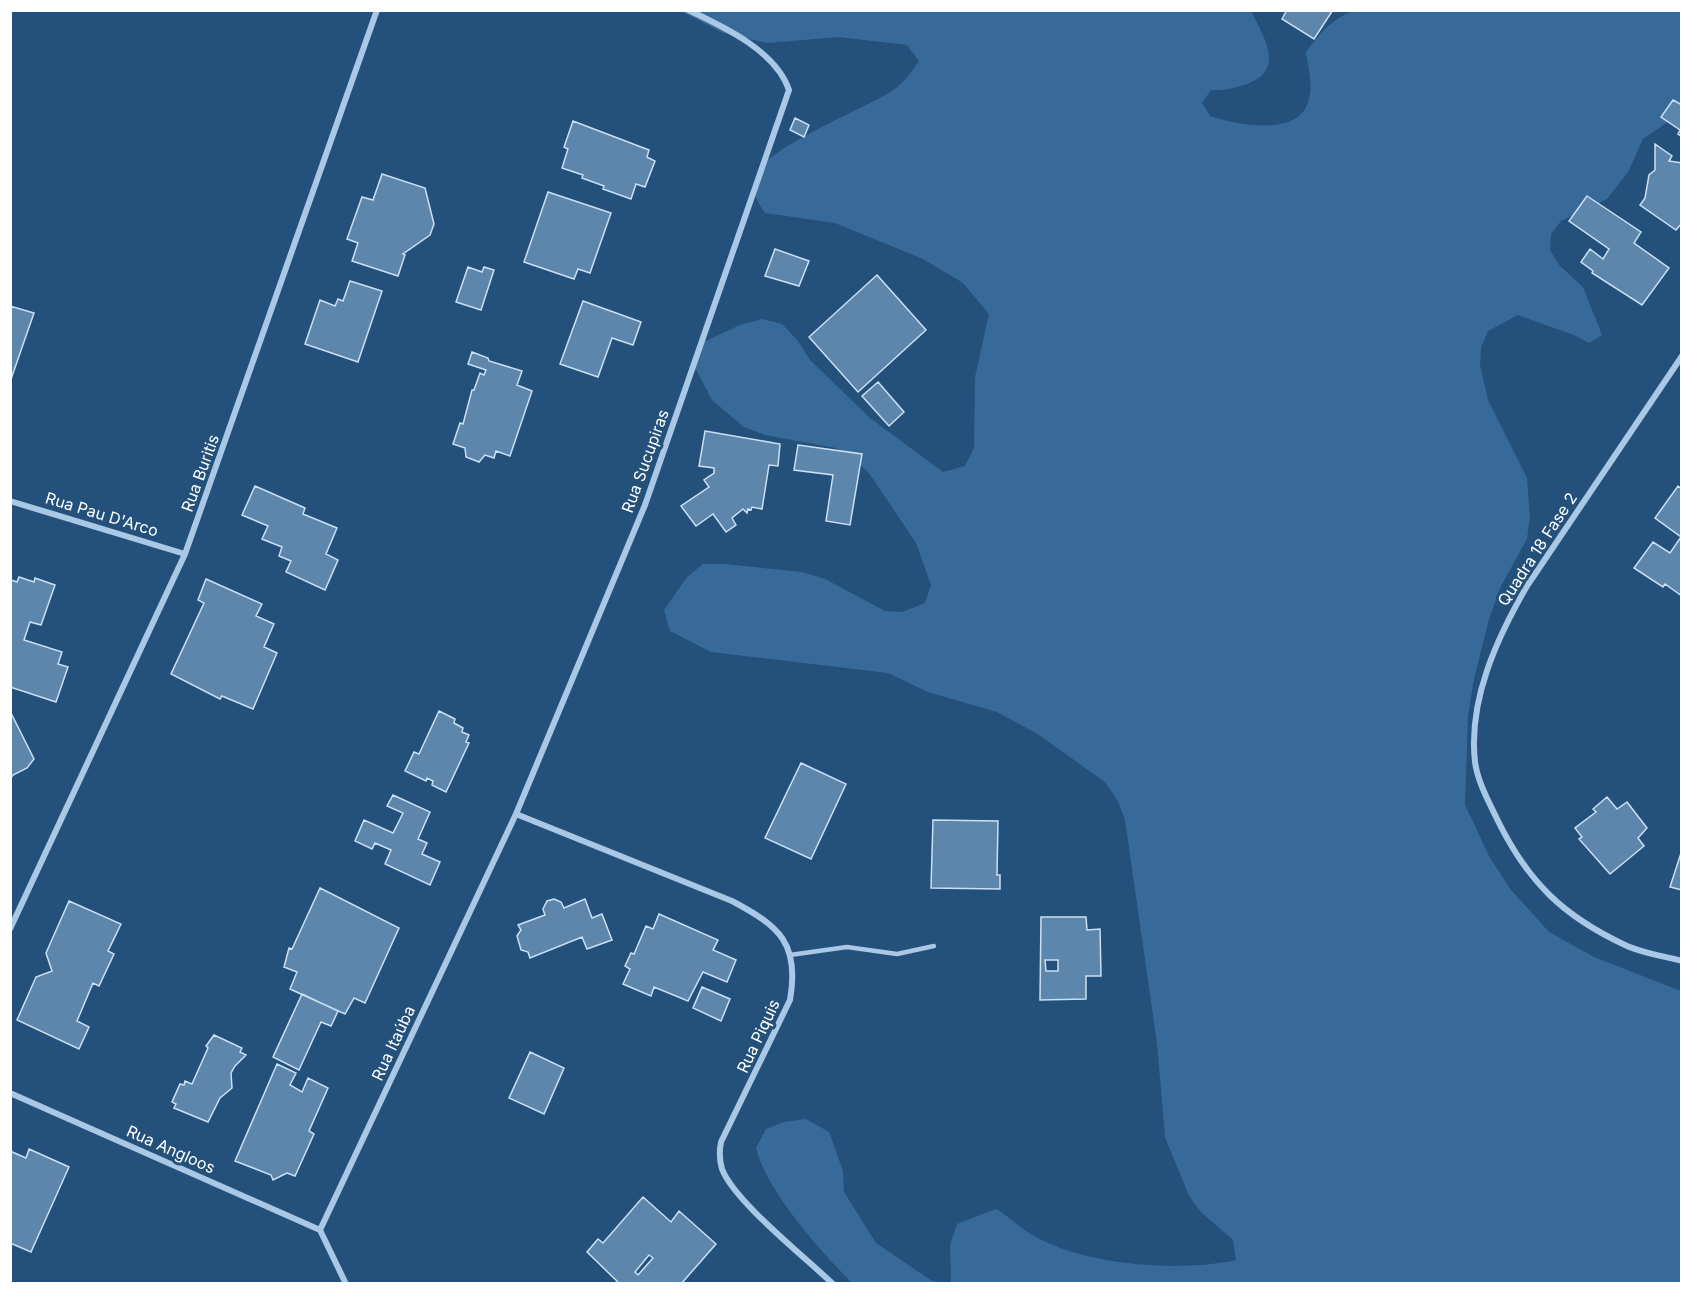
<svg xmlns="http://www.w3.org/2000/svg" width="1692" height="1294" viewBox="0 0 1692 1294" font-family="Inter,sans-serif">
  <rect width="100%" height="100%" fill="#24517b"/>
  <path fill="#386a99" d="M681,11H1251C1264,37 1286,70 1247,84C1234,88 1225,91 1211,90L1202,103L1210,116C1237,125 1301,138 1309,99C1313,84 1308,67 1306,52C1320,34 1331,19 1353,11H1681V113L1643,139L1628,172L1607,199L1561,221L1551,234L1550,250L1559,265L1583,287L1602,335L1589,343L1574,335L1518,315L1488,331L1481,348L1480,365L1488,400L1527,478L1530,516L1527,539L1501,586L1489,619L1474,679L1468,716L1465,805L1490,858L1511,890L1549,932L1594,957L1681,991V1283H951L950,1245L957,1224L996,1209C1009,1216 1017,1226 1029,1233C1079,1265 1179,1273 1236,1260L1233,1240L1201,1212L1189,1196L1165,1137L1157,1043L1125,820L1118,801L1105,782L1036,733L997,712L928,692L888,673L711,652L670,631L664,610L687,577L703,564H724L802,572L825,579L885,611L902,612L925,603L931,585L916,543L869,473L854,459L836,448L765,435L744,427L712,400L693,364L699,344L740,325L762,319L782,324L798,341L810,360L870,418L943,472L965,466L974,448L975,377L989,314L963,283L923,259L835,223L765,213C756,200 751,191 756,175C763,150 862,109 887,94C901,87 910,74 919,61L907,45L839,37L767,43L723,33Z
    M806,1119L829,1132L843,1171L844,1192L876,1243L932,1281L945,1283H852C820,1250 767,1192 756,1148L766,1129L784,1122Z"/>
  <path fill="#5d86ad" stroke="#cae0f4" stroke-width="1.5" fill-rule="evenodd" d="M1287,10H1333L1314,39L1282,19Z
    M1673,100L1682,105V137L1678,134L1680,130L1661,117Z
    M795,118L809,125L804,137L790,130Z
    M573,121L649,150L647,157L655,161L645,187L636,184L631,199L603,189L604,186L582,178L583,175L562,168L568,149L564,147Z
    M1655,144L1672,156L1669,161L1682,163V223L1676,230L1640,205L1645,198L1649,175L1655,170Z
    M382,174L425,188L434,224L430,235L403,254L405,255L398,276L352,261L358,243L347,239L362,197L373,200Z
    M548,192L611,213L590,273L578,269L574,279L524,262Z
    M1587,196L1641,232L1634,243L1669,268L1642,305L1592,273L1593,271L1581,262L1590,249L1603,259L1609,249L1569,221Z
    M775,249L809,261L799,286L765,276Z
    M468,267L482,272L484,267L494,270L481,310L456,302Z
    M877,275L926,330L858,392L809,337Z
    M350,281L382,291L358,362L305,344L320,300L335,306L338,299L343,301Z
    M583,301L641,322L633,345L612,338L598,377L560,364Z
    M10,306L34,313L10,382Z
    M472,352L488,358L489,361L522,371L517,385L532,391L510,456L496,451L494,458L485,455L479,462L466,457L465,448L453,444L460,423L463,424L472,390H474L480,373L484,375L486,370L468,364Z
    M878,382L904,412L889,426L862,396Z
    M705,431L780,444L778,466L769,465L762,509L752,507L751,510L748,509L747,513L743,509L732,518L736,525L726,532L713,514L696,526L681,506L709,487L704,480L714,473V468L699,466Z
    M798,445L862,454L850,525L826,521L833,475L794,470Z
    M255,486L305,508L303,514L337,528L326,554L338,560L325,590L286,572L291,561L279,556L282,547L262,539L268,526L242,515Z
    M1678,486L1682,489V596L1665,584L1663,587L1634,568L1653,542L1670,553L1681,537L1655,518Z
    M19,577L34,582L35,578L55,585L41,625L30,622L24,640L62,652L58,664L68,667L56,702L10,687V583L11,580L17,582Z
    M206,579L262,604L256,616L274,624L264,647L277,653L253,709L222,696L220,699L171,674L204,603L198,600Z
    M10,711L34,759L27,768L13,775L10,779Z
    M439,711L455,719L454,723L463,728L462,732L469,735L466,742L469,743L446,792L432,785L433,781L427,778L426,781L405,771L414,752L419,754Z
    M801,763L846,784L811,859L765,838Z
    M393,795L430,812L418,839L427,843L422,854L440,862L430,885L385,864L391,850L375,843L372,849L355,841L364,820L393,833L403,813L387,806Z
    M1607,797L1617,809L1627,802L1647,828L1638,838L1644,846L1610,874L1579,839L1582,837L1575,828L1596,812L1593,809Z
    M933,820L998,821L997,875H1000V889L931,888Z
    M1682,850V890L1670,887Z
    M320,888L399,928L365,1003L354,998L345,1014L290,989L297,972L284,967L289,948L292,949Z
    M554,899L561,902L564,908L585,899L592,918L602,914L612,940L587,949L582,937L530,958L528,952L521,950L517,936L521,930L518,925L545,915L543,909L547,901Z
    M69,901L121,924L108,951L114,954L99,986L93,983L77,1021L89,1027L79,1049L17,1020L36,977L52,971L46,953Z
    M659,914L718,940L713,950L736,960L727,982L703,972L688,1001L654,987L651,996L623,984L630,969L625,966L631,953L634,954L646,926L653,929Z
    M1041,917H1086L1087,930L1100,929L1101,976H1086V999L1040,1000ZM1045,960H1058V971H1046Z
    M702,987L730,999L721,1021L693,1008Z
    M302,994L338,1011L331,1026L321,1022L299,1070L273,1057Z
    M214,1035L242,1048L240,1052L246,1055L235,1066L231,1073L232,1088L220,1098L208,1122L174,1108L176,1104L172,1102L180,1084L184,1085L185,1081L192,1084L208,1048L206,1046Z
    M530,1052L564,1068L544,1114L509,1098Z
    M277,1064L296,1073L290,1085L302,1092L308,1078L328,1088L309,1131L314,1134L295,1176L287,1173L273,1180L271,1175L235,1161Z
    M29,1149L69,1167L31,1252L10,1243V1151L26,1158Z
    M643,1197L671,1222L679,1211L716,1244L681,1284H620L587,1252L598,1239L603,1243ZM649,1255L653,1258L638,1275L635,1272Z"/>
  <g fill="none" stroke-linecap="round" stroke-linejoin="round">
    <path stroke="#a8c8e5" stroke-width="4.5" d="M790,955L847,947L897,954L934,946"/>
    <path stroke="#a8c8e5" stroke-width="6" d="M1682,356L1527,586C1497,638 1468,700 1475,762C1478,783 1489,802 1498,821C1528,882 1563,916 1625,945C1642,953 1663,956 1682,961
      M10,501L185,554
      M516,814L732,901C779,926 800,943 790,1000L721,1142C719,1152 719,1159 722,1169C734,1201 806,1258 833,1284
      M10,929L185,554L377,10
      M10,1093L320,1230
      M346,1284L320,1230L516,814L645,505L789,90C776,51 724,27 688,10"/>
  </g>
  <g text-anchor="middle" stroke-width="6" stroke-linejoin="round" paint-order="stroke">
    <g font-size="16" fill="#fff" stroke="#24517b">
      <text transform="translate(645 461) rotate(-70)" y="6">Rua Sucupiras</text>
      <text transform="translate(200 473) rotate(-70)" y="6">Rua Buritis</text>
      <text transform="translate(102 514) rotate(17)" y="6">Rua Pau D'Arco</text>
      <text transform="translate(1537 549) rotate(-57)" y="6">Quadra 18 Fase 2</text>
      <text transform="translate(758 1036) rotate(-65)" y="6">Rua Piquis</text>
      <text transform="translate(393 1043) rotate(-65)" y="6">Rua Itaúba</text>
      <text transform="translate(171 1149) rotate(24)" y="6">Rua Angloos</text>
    </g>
  </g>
  <rect width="1692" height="1294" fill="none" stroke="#ffffff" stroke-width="24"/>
</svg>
